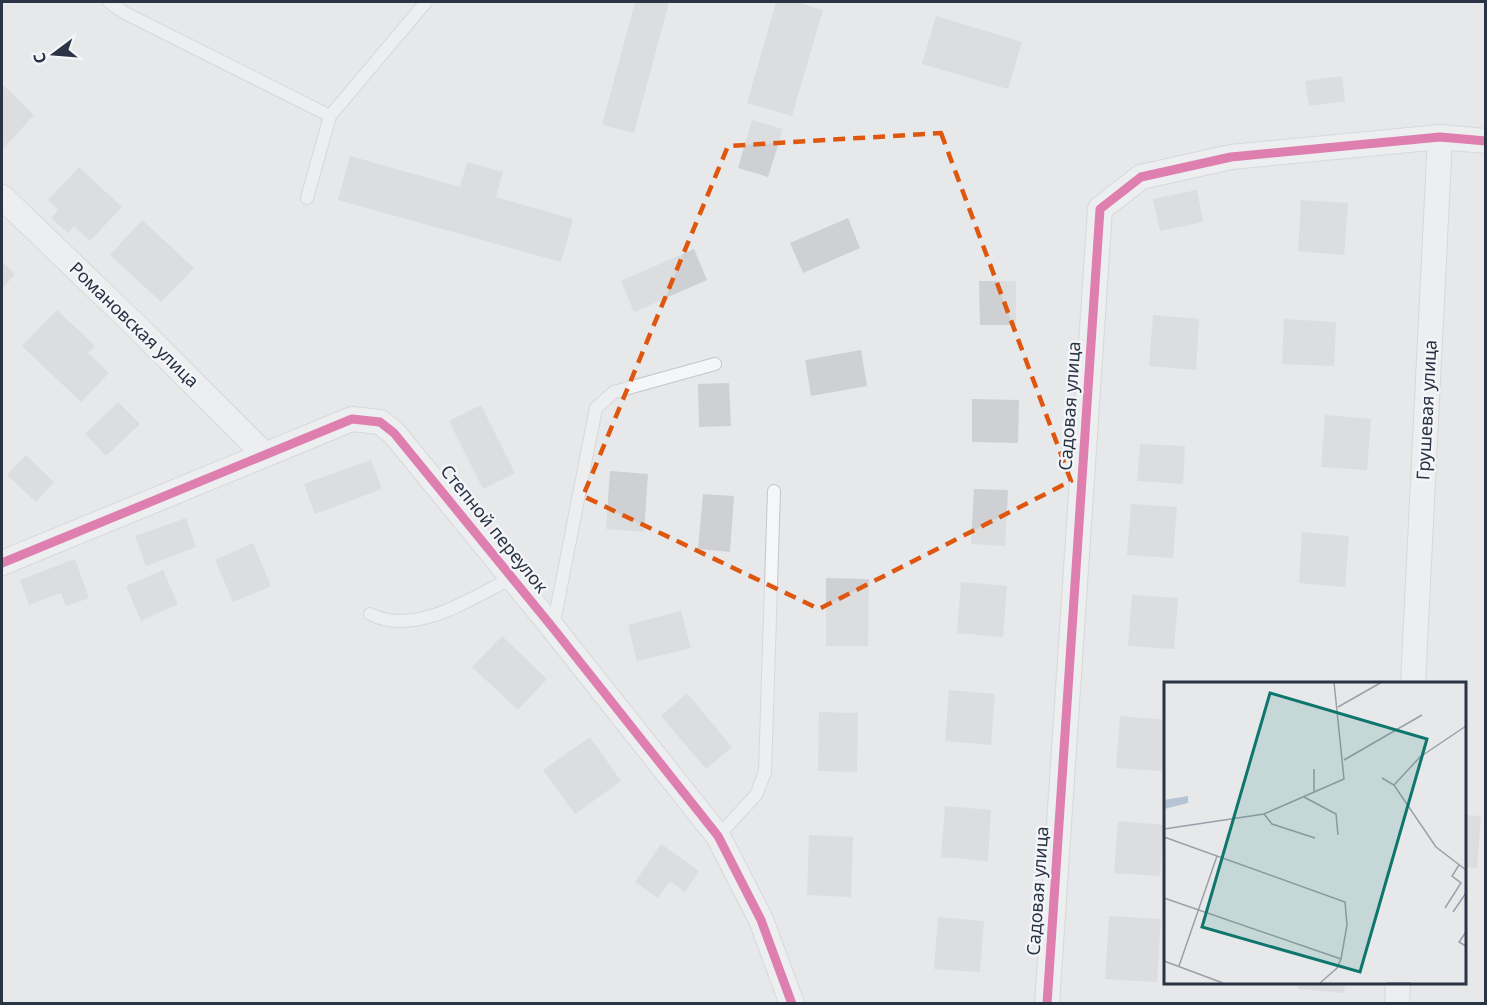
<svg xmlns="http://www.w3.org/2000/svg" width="1487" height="1005" viewBox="0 0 1487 1005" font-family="'Noto Sans',sans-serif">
  <rect width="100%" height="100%" fill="#e6e8ea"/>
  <path fill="#ced0d3" d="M635,2H669L634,133L602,125Z
    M776,2H804L803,4L823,10L792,116L747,103Z
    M936,16L1022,42L1008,89L922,64Z
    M1342,76L1345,101L1309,106L1305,81Z
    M2,84L34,115L2,150Z
    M752,120L783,129L768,177L738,168Z
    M350,156L460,187L467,162L503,172L496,197L573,219L561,262L338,200Z
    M79,167L122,207L90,241L74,226L68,233L51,218L58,210L48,200Z
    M1197,190L1203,222L1160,231L1153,199Z
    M1301,200L1348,203L1344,255L1298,251Z
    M848,218L860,248L803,273L790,243Z
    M142,220L194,268L161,302L110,255Z
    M694,249L707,280L634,312L621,281Z
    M2,261L15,274L2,289Z
    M979,281H1016V325H980Z
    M57,310L95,346L88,353L109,373L81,402L22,346Z
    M1153,315L1199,319L1196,370L1149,366Z
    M1284,319L1336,322L1334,366L1282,364Z
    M861,350L867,386L811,396L805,360Z
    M729,383L731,426L699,427L698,384Z
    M972,399L1019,400L1018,443L972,442Z
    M118,402L140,424L106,456L85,434Z
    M481,405L515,473L483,489L449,421Z
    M1325,415L1371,419L1367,470L1321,467Z
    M1140,444L1185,446L1183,484L1137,481Z
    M26,455L54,482L36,502L7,475Z
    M371,460L382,489L315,514L304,484Z
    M610,471L648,474L644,532L606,529Z
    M974,489L1008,490L1005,546L971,544Z
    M703,494L734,496L730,552L698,549Z
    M1131,504L1177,507L1173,558L1127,555Z
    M186,518L196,547L146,566L135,536Z
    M1302,532L1349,536L1345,587L1299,583Z
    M253,543L271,586L233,602L215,560Z
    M75,559L89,598L66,606L61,593L29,605L20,580Z
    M163,570L178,604L141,621L126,586Z
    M826,578L869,579L868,646H826Z
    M961,582L1007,586L1003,637L957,633Z
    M1132,595L1178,598L1174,649L1128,646Z
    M681,611L691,648L637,661L628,625Z
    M502,636L547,679L518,710L472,667Z
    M949,690L995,694L991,745L945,741Z
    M687,693L732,747L706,769L661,716Z
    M819,712L858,713L857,772L818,771Z
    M1120,716L1166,720L1162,771L1116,768Z
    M590,737L621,781L575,814L543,770Z
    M945,806L991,810L988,861L941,857Z
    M1464,815L1481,816L1477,868L1464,867Z
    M1118,821L1164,825L1160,876L1114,873Z
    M809,835L853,837L851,897L807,895Z
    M661,844L699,871L685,892L670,881L658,898L635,882Z
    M1109,916L1161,919L1157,982L1105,979Z
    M938,917L984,921L980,972L934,969Z
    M1299,982H1345L1344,993L1298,989Z"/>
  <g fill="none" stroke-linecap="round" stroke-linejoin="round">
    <defs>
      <path id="service" d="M109,2L123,12L330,116
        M307,198L330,116L426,2
        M370,614C416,637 471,598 512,578
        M553,627L596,408L614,392L715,364
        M718,836L756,795L765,772L774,491"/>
      <path id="minor" d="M2,197L133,323L265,455
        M2,563L352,419L380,422L394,433L553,628L718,836L761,920L792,1004
        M1413,684L1440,137
        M1047,1004L1100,209L1141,177L1231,157L1440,137L1486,141
        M1397,1004L1398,982"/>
    </defs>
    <use href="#service" stroke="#c4c6c8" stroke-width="14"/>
    <use href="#minor" stroke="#c4c6c8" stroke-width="26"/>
    <use href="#service" stroke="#f5f6f7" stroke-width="12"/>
    <use href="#minor" stroke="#f5f6f7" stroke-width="24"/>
    <defs>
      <path id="cycleway" d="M2,563L352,419L380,422L394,433L553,628L718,836L761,920L792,1004
        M1047,1004L1100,209L1141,177L1231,157L1440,137L1486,141"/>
    </defs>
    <use href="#cycleway" stroke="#f4f6f9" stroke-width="13"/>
    <use href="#cycleway" stroke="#d6006c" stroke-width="9"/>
  </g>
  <path d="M0 0H1487V1005H0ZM941,133L1071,481L819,609L583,496L728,146Z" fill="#e6e8ea" fill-opacity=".55" fill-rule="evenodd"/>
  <path fill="none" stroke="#df570f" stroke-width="4.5" stroke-dasharray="12 8" stroke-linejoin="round" d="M941,133L1071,481L819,609L583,496L728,146Z"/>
  <g text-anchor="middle" stroke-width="4.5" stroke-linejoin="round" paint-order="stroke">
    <g font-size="18" fill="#2b3445" stroke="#f4f6f9">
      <text transform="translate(134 325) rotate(44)" y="6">Романовская улица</text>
      <text transform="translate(1070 406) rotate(-86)" y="6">Садовая улица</text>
      <text transform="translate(1427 410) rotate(-87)" y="6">Грушевая улица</text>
      <text transform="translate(494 529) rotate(51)" y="6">Степной переулок</text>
      <text transform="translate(1038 891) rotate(-86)" y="6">Садовая улица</text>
    </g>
  </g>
  <g transform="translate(1164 682)">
    <rect width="302" height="302" fill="#e6e8ea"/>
    <path d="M24,114V121L0,127V118Z" fill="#b4c4d5"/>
    <path fill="none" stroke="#9ba0a8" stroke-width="1.5" d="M174,25L218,0M180,78L258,33M218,96L230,103L272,165L302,188M230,103L256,75L302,44M150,111V87M140,115L172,132L174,153M100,132L108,142L151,156M0,147L100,132L180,97L170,0M0,155L181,220L183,243L177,277L173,286L156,301M0,216L177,277M281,226L297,201L288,194L295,183M289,230L302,211M302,250L295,260L302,264M0,279L59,301M15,284L53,174M223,301H247"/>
    <path fill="#0f766e" fill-opacity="0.15" stroke="#0f766e" stroke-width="3" d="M106,11L263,57L196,290L38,245Z"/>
    <rect width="302" height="302" fill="none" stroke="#2b3445" stroke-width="3"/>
  </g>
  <rect width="1487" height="1005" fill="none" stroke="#2b3445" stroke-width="6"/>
  <g transform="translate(54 54) rotate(254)" stroke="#f4f6f9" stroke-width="4.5" paint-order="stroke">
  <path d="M0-4.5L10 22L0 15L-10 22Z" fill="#2b3445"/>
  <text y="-9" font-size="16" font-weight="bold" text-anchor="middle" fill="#2b3445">С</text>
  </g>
</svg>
